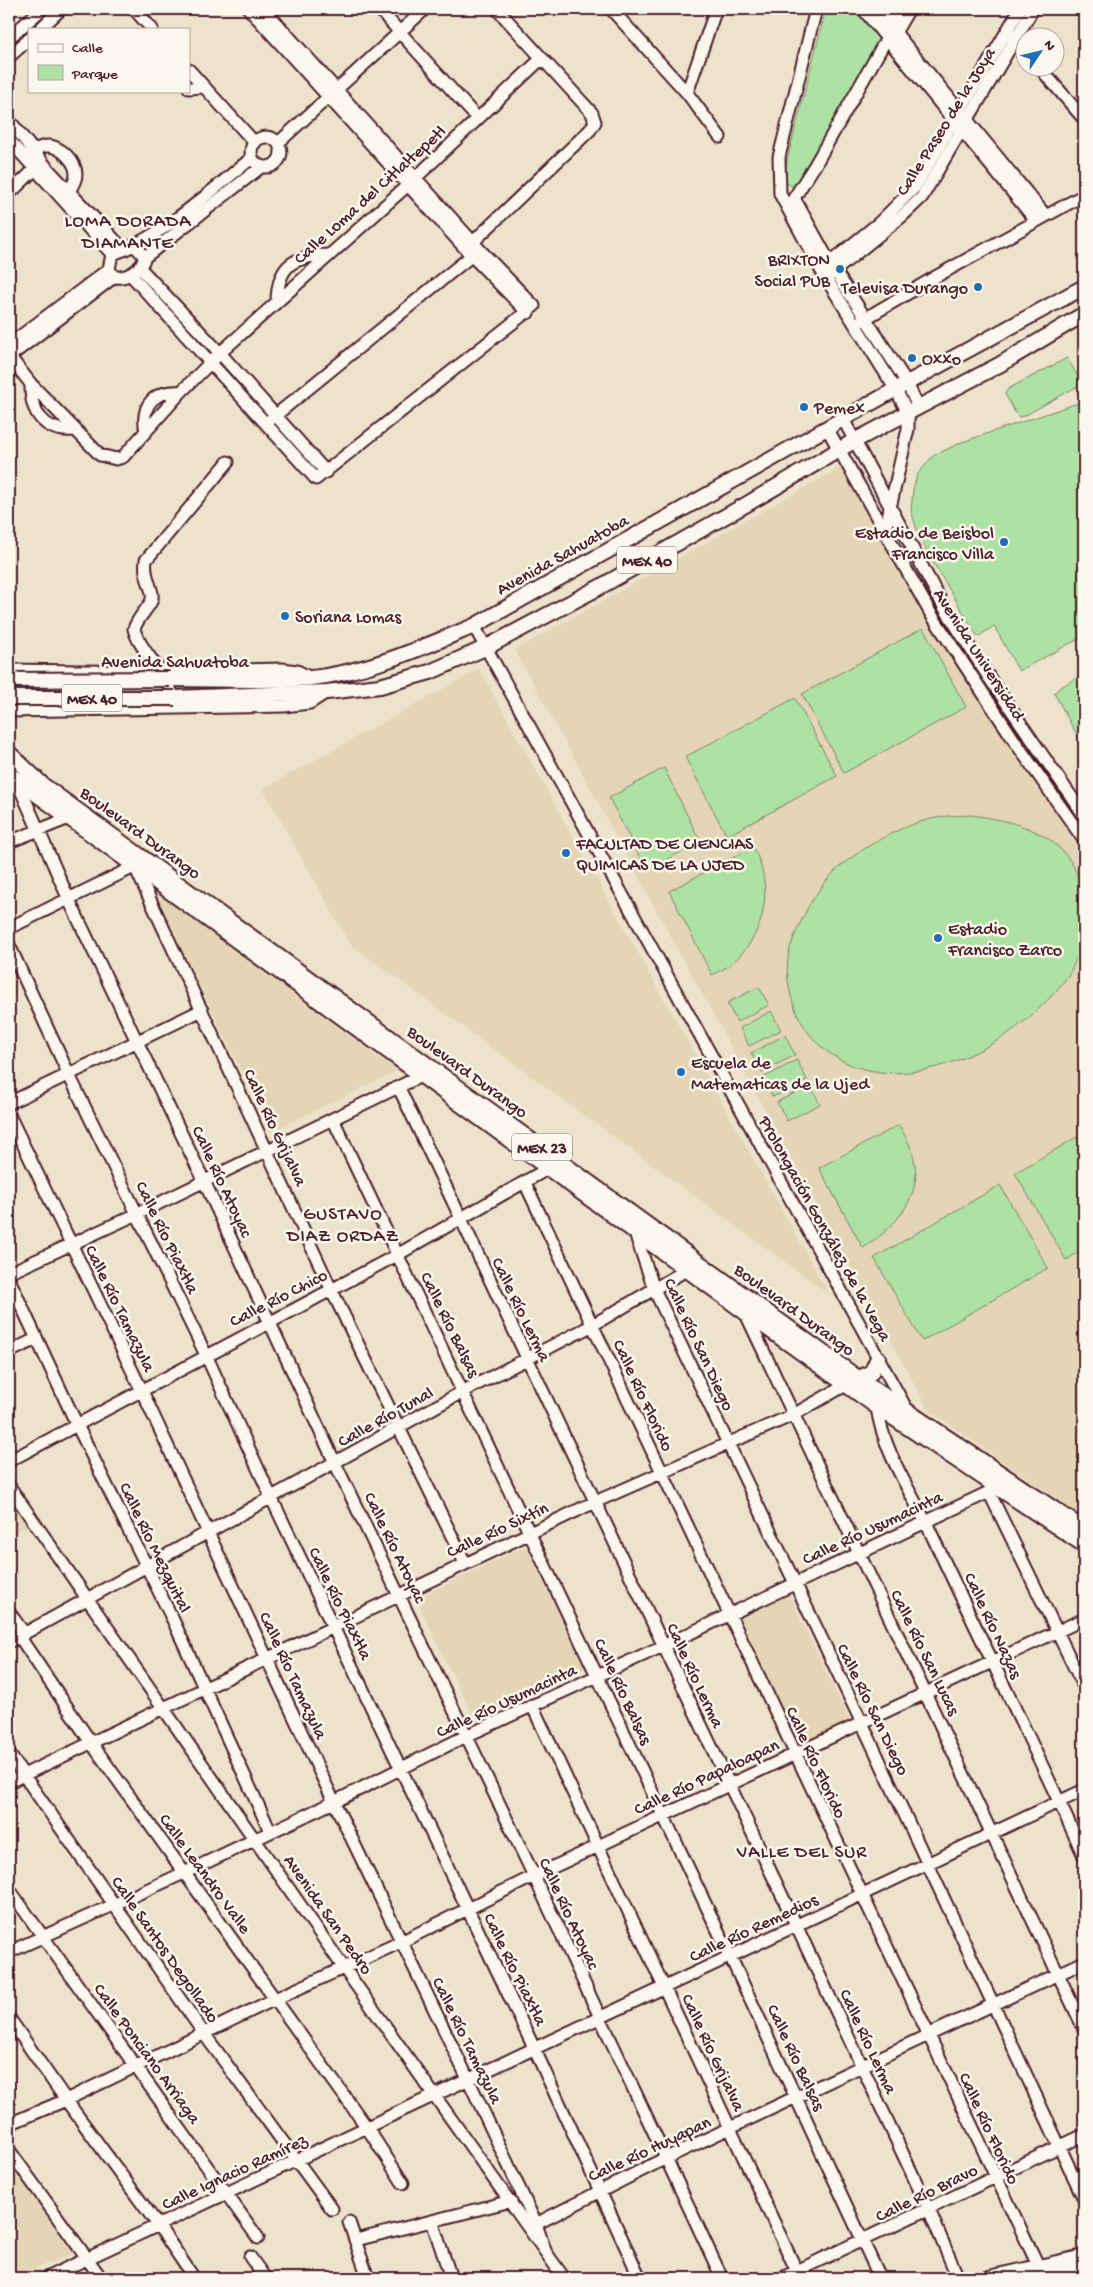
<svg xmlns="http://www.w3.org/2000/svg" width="1093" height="2287" viewBox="0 0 1093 2287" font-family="'Gochi Hand',sans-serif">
  <rect width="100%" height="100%" fill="#ede3cc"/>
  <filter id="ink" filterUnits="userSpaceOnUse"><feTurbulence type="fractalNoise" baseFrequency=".02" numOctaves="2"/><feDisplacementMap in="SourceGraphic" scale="10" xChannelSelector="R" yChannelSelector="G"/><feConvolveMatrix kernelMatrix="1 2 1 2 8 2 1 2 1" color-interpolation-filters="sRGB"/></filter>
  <g filter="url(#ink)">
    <path fill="#e3d5b6" d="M845,465L932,626L1084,846V1518L928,1409L515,650Z
      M479,669L829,1294L350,944L263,789Z
      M153,890L397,1071L271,1132Z
      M9,1497L28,1525L9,1536Z
      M526,1546L585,1668L475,1721L416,1599Z
      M787,1591L850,1721L800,1745L737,1615Z
      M9,2162L73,2254L9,2278Z"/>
    <path fill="#aee2a4" stroke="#7c8068" d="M826,9H859L882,37L795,188L782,180Z
      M1067,358L1081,381L1080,385L1024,416L1019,417L1016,414L1005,394L1008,389Z
      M1084,401V636L1019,671L994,626L978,637L928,554L917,530L911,511L913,490L917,475L933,456L962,442Z
      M923,628L966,707L844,773L802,694Z
      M1084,674V748L1054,693L1059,688Z
      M795,698L837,776L727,836L685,757Z
      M664,768L700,841L647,871L609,798Z
      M971,815C1033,823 1084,842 1084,915C1084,936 1079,959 1067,977C1020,1043 908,1104 832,1055C799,1034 780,986 790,948C795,932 802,919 810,904C819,890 830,874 843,864C868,844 904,824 936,818C947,815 960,816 971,815Z
      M753,847C774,885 767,934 732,963C727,968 719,971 712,975L669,891Z
      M759,987L769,1005L737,1022L727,1003Z
      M771,1011L781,1030L749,1046L740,1028Z
      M785,1035L795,1055L762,1072L751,1053Z
      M797,1060L807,1080L773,1097L763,1078Z
      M810,1085L820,1104L787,1121L777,1102Z
      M899,1125C906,1137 913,1150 915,1164C921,1200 891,1231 863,1248L819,1168Z
      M1084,1133V1249L1066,1260L1015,1173Z
      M1000,1185L1048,1268L922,1341L874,1258Z"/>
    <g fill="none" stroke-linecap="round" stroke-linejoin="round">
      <defs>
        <path id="minor" d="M134,9L152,29
          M249,9L472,256L528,313
          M379,9L478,119
          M611,9L687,93L720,137
          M816,9L779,157L780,194L821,270L896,390L908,413V429L885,530
          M863,9L1036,221
          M876,9L1046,216
          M40,29L61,9
          M886,31L899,9
          M1011,36L1026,52
          M9,38L42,9
          M892,38L909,9
          M9,57L29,39
          M1040,68L1084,119
          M189,70L255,143
          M189,88L204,87
          M687,93L716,9
          M9,120L47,168L124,250
          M251 152a15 15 0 1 1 30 0a15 15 0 1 1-30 0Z
          M9,140L112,254
          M278,143L425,9
          M32,151C37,149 42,146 47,146C60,145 76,162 76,174C76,181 72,186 69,192
          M9,194L34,170
          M794,198L830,263L907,383L918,407
          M794,198L815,165L887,38
          M473,242L590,130L595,122L592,113L497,9
          M135,246L145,257C141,270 127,279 114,277L109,269L112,254C161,239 211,190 252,158
          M145,257L261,167
          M139,267L220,353L326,472
          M821,270L880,222L915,187L1020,9
          M130,274L316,479L534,306L479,249L264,9
          M826,278L901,217L922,197L1033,9
          M277,301C278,264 294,256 329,255
          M856,324L937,276L1084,195
          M9,345L109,269
          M9,356L31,384L100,455L116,459L123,457L181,392L220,353L408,185L541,59
          M9,357L114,277
          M31,384C30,412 44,433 75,430
          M271,419L476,252
          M843,419L944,607L988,676L1084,815
          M827,428L931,614L1018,746L1084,840
          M146,432C140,404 155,390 181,392
          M474,626L907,1410
          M9,670L159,672L282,669L297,671L311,678
          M172,706C179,683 140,654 134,629C138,616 151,606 152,599C154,588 143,578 146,560L228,462
          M9,711L284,706L310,703L327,692
          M17,781L69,900L204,1181L335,1463L534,1876L722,2278
          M9,842L74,816
          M135,867L331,1289L465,1563
          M9,928L140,864
          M9,945L69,1075L206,1355L272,1499L534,2048L640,2278
          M399,1088L796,1925L929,2210L958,2278
          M9,1103L202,1010
          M9,1115L141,1389L334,1802L468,2079L536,2224L545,2250
          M333,1119L730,1956L880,2278
          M525,1183L1044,2278
          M635,1233L654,1289L862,1723L1084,2199
          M9,1273L137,1214L429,1072
          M9,1279L77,1425L173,1620L270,1831
          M745,1312L1084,2029
          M9,1352L36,1339
          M877,1407C883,1452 911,1491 930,1531C981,1640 1035,1747 1084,1856
          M9,1461L397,1255L554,1165
          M9,1486L344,1968L564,2278
          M992,1487L989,1492L1084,1687
          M9,1612L24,1633
          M19,1636L92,1744L368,2129L403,2183
          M9,1642L464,1391L591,1326L693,1266
          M532,1705L800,2278
          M9,1754L205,2035L332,2209
          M9,1782L595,1502L793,1415L846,1385
          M9,1889L258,2238
          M9,1952L184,1873L334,1802L466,1736L663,1646L989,1492
          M9,2018L66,2100L158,2225L194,2278
          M9,2124L66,2100L275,1999L401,1942L534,1876L1084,1619
          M9,2150L101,2278
          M432,2221L451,2278
          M349,2222L368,2278
          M530,2227L666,2158L1084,1962
          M356,2240L511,2201
          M250,2257L265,2278
          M46,2278L1084,1790
          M782,2278L1084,2135"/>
        <path id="major" d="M170,679C216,679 264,682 311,678C368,672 421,648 474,626L907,383L1084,287
          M175,698L327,692L380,686L430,672L485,648L598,588L747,504L854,441L999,365L1084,314
          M9,753L44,786L858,1378L1084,1529
          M9,774L746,1313L877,1407L1084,1545
          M858,1378L871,1373L878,1358
          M989,2278L1084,2257
          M1050,2278L1084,2270"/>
      </defs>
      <use href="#minor" stroke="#4a1f2b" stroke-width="15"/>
      <use href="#major" stroke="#4a1f2b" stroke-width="18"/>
      <use href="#minor" stroke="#fbf7ec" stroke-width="11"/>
      <use href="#major" stroke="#fbf7ec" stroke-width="14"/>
      <defs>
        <path id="major-bridge" d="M9,680L170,679
          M9,698H175"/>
      </defs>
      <use href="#major-bridge" stroke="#4a1f2b" stroke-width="18" stroke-linecap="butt"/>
      <use href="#major-bridge" stroke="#fbf7ec" stroke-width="14"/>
    </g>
  </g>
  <g fill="#1f6fb2" stroke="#fbf7ec" stroke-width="2">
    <circle cx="840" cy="269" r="5"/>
    <circle cx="978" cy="287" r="5"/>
    <circle cx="912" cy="358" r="5"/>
    <circle cx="804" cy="407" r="5"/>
    <circle cx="1004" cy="542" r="5"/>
    <circle cx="285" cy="616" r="5"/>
    <circle cx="566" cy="853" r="5"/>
    <circle cx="938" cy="938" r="5"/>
    <circle cx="681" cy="1072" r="5"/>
  </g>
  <g text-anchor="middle" stroke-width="5" stroke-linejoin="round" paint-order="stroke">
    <g fill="#fbf7ec" stroke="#7f6065" stroke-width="1">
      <rect x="617" y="546.5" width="60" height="27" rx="4"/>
      <rect x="62" y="684.5" width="60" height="27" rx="4"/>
      <rect x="512" y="1133.5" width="60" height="27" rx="4"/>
    </g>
    <g font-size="16" font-weight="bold" fill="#4a1f2b">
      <text x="647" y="566">MEX 40</text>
      <text x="92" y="704">MEX 40</text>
      <text x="542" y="1153">MEX 23</text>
    </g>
    <g font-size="18" fill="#4a1f2b" stroke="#fbf7ec">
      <text transform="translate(945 121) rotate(-58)" y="6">Calle Paseo de la Joya</text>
      <text transform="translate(369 194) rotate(-42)" y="6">Calle Loma del Citlaltepetl</text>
      <text transform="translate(562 554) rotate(-29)" y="6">Avenida Sahuatoba</text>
      <text transform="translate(980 654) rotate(57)" y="6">Avenida Universidad</text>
      <text x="175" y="667">Avenida Sahuatoba</text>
      <text transform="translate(141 832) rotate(36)" y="6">Boulevard Durango</text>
      <text transform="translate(468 1071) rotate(36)" y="6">Boulevard Durango</text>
      <text transform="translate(276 1127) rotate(65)" y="6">Calle Río Grijalva</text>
      <text transform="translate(223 1181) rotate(65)" y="6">Calle Río Atoyac</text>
      <text transform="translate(826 1228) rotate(61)" y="6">Prolongación González de la Vega</text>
      <text transform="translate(168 1237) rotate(64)" y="6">Calle Río Piaxtla</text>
      <text transform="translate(278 1297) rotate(-27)" y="6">Calle Río Chico</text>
      <text transform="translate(121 1308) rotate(64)" y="6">Calle Río Tamazula</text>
      <text transform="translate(522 1309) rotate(64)" y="6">Calle Río Lerma</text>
      <text transform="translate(795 1309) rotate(36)" y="6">Boulevard Durango</text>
      <text transform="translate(451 1324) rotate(64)" y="6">Calle Río Balsas</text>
      <text transform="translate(700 1344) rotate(65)" y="6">Calle Río San Diego</text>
      <text transform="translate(644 1395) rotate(65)" y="6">Calle Río Florido</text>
      <text transform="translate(385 1416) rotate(-29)" y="6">Calle Río Tunal</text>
      <text transform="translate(872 1527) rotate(-25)" y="6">Calle Río Usumacinta</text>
      <text transform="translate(497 1529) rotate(-25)" y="6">Calle Río Sixtín</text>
      <text transform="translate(156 1547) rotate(64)" y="6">Calle Río Mezquital</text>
      <text transform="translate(396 1547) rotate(64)" y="6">Calle Río Atoyac</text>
      <text transform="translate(341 1603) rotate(64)" y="6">Calle Río Piaxtla</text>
      <text transform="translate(994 1625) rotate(65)" y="6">Calle Río Nazas</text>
      <text transform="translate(926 1652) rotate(64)" y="6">Calle Río San Lucas</text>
      <text transform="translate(294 1675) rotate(65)" y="6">Calle Río Tamazula</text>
      <text transform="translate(696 1675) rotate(65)" y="6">Calle Río Lerma</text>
      <text transform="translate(624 1691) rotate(65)" y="6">Calle Río Balsas</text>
      <text transform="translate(506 1700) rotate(-25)" y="6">Calle Río Usumacinta</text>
      <text transform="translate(874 1709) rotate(64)" y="6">Calle Río San Diego</text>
      <text transform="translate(817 1762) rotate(65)" y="6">Calle Río Florido</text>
      <text transform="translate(706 1776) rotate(-25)" y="6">Calle Río Papaloapan</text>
      <text transform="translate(206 1873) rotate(54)" y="6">Calle Leandro Valle</text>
      <text transform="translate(570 1913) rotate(65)" y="6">Calle Río Atoyac</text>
      <text transform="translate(329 1914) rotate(55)" y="6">Avenida San Pedro</text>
      <text transform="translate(753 1927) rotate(-25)" y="6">Calle Río Remedios</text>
      <text transform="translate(166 1949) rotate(55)" y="6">Calle Santos Degollado</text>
      <text transform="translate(516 1969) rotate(64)" y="6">Calle Río Piaxtla</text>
      <text transform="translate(468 2040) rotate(64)" y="6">Calle Río Tamazula</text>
      <text transform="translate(869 2041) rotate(65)" y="6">Calle Río Lerma</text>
      <text transform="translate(714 2052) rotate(65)" y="6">Calle Río Grijalva</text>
      <text transform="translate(148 2053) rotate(54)" y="6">Calle Ponciano Arriaga</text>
      <text transform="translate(797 2057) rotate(65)" y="6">Calle Río Balsas</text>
      <text transform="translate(990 2128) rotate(65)" y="6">Calle Río Florido</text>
      <text transform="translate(649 2148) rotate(-25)" y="6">Calle Río Huyapan</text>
      <text transform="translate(234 2171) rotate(-25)" y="6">Calle Ignacio Ramírez</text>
      <text transform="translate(926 2192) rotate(-26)" y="6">Calle Río Bravo</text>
    </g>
    <g font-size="18" fill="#4a1f2b" stroke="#fbf7ec" text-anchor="start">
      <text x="830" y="265" text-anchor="end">BRIXTON<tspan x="830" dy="21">Social PUB</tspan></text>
      <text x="968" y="293" text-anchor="end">Televisa Durango</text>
      <text x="922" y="364">Oxxo</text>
      <text x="814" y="413">Pemex</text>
      <text x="994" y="538" text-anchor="end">Estadio de Beisbol<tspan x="994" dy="21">Francisco Villa</tspan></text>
      <text x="295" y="622">Soriana Lomas</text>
      <text x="576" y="849">FACULTAD DE CIENCIAS<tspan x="576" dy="21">QUIMICAS DE LA UJED</tspan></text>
      <text x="948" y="934">Estadio<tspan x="948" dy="21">Francisco Zarco</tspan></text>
      <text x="691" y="1068">Escuela de<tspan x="691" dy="21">Matematicas de la Ujed</tspan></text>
    </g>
    <g font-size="19" letter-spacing="1" fill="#4a1f2b" stroke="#fbf7ec">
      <text x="128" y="226">LOMA DORADA<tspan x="128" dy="22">DIAMANTE</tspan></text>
      <text x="343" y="1219">GUSTAVO<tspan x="343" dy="22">DIAZ ORDAZ</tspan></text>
      <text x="802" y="1857">VALLE DEL SUR</text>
    </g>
  </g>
  <rect width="1093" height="2287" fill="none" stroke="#fbf7ec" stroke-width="30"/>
  <rect x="15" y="15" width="1063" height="2257" fill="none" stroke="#4a1f2b" stroke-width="2" filter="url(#ink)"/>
  <rect x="28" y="28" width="162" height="65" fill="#fbf7ec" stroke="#b4a19f"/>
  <rect x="38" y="44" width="25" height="8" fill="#fbf7ec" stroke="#b4a19f"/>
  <text x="72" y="52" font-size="15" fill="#4a1f2b">Calle</text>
  <rect x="38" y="65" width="25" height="15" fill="#aee2a4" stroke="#b4a19f"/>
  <text x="72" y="78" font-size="15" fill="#4a1f2b">Parque</text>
  <g transform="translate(1040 52) rotate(55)"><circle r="24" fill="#fbf7ec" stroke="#b4a19f"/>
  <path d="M0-4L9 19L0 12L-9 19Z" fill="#1f6fb2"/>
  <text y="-8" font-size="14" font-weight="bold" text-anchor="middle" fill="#4a1f2b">N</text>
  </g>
</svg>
